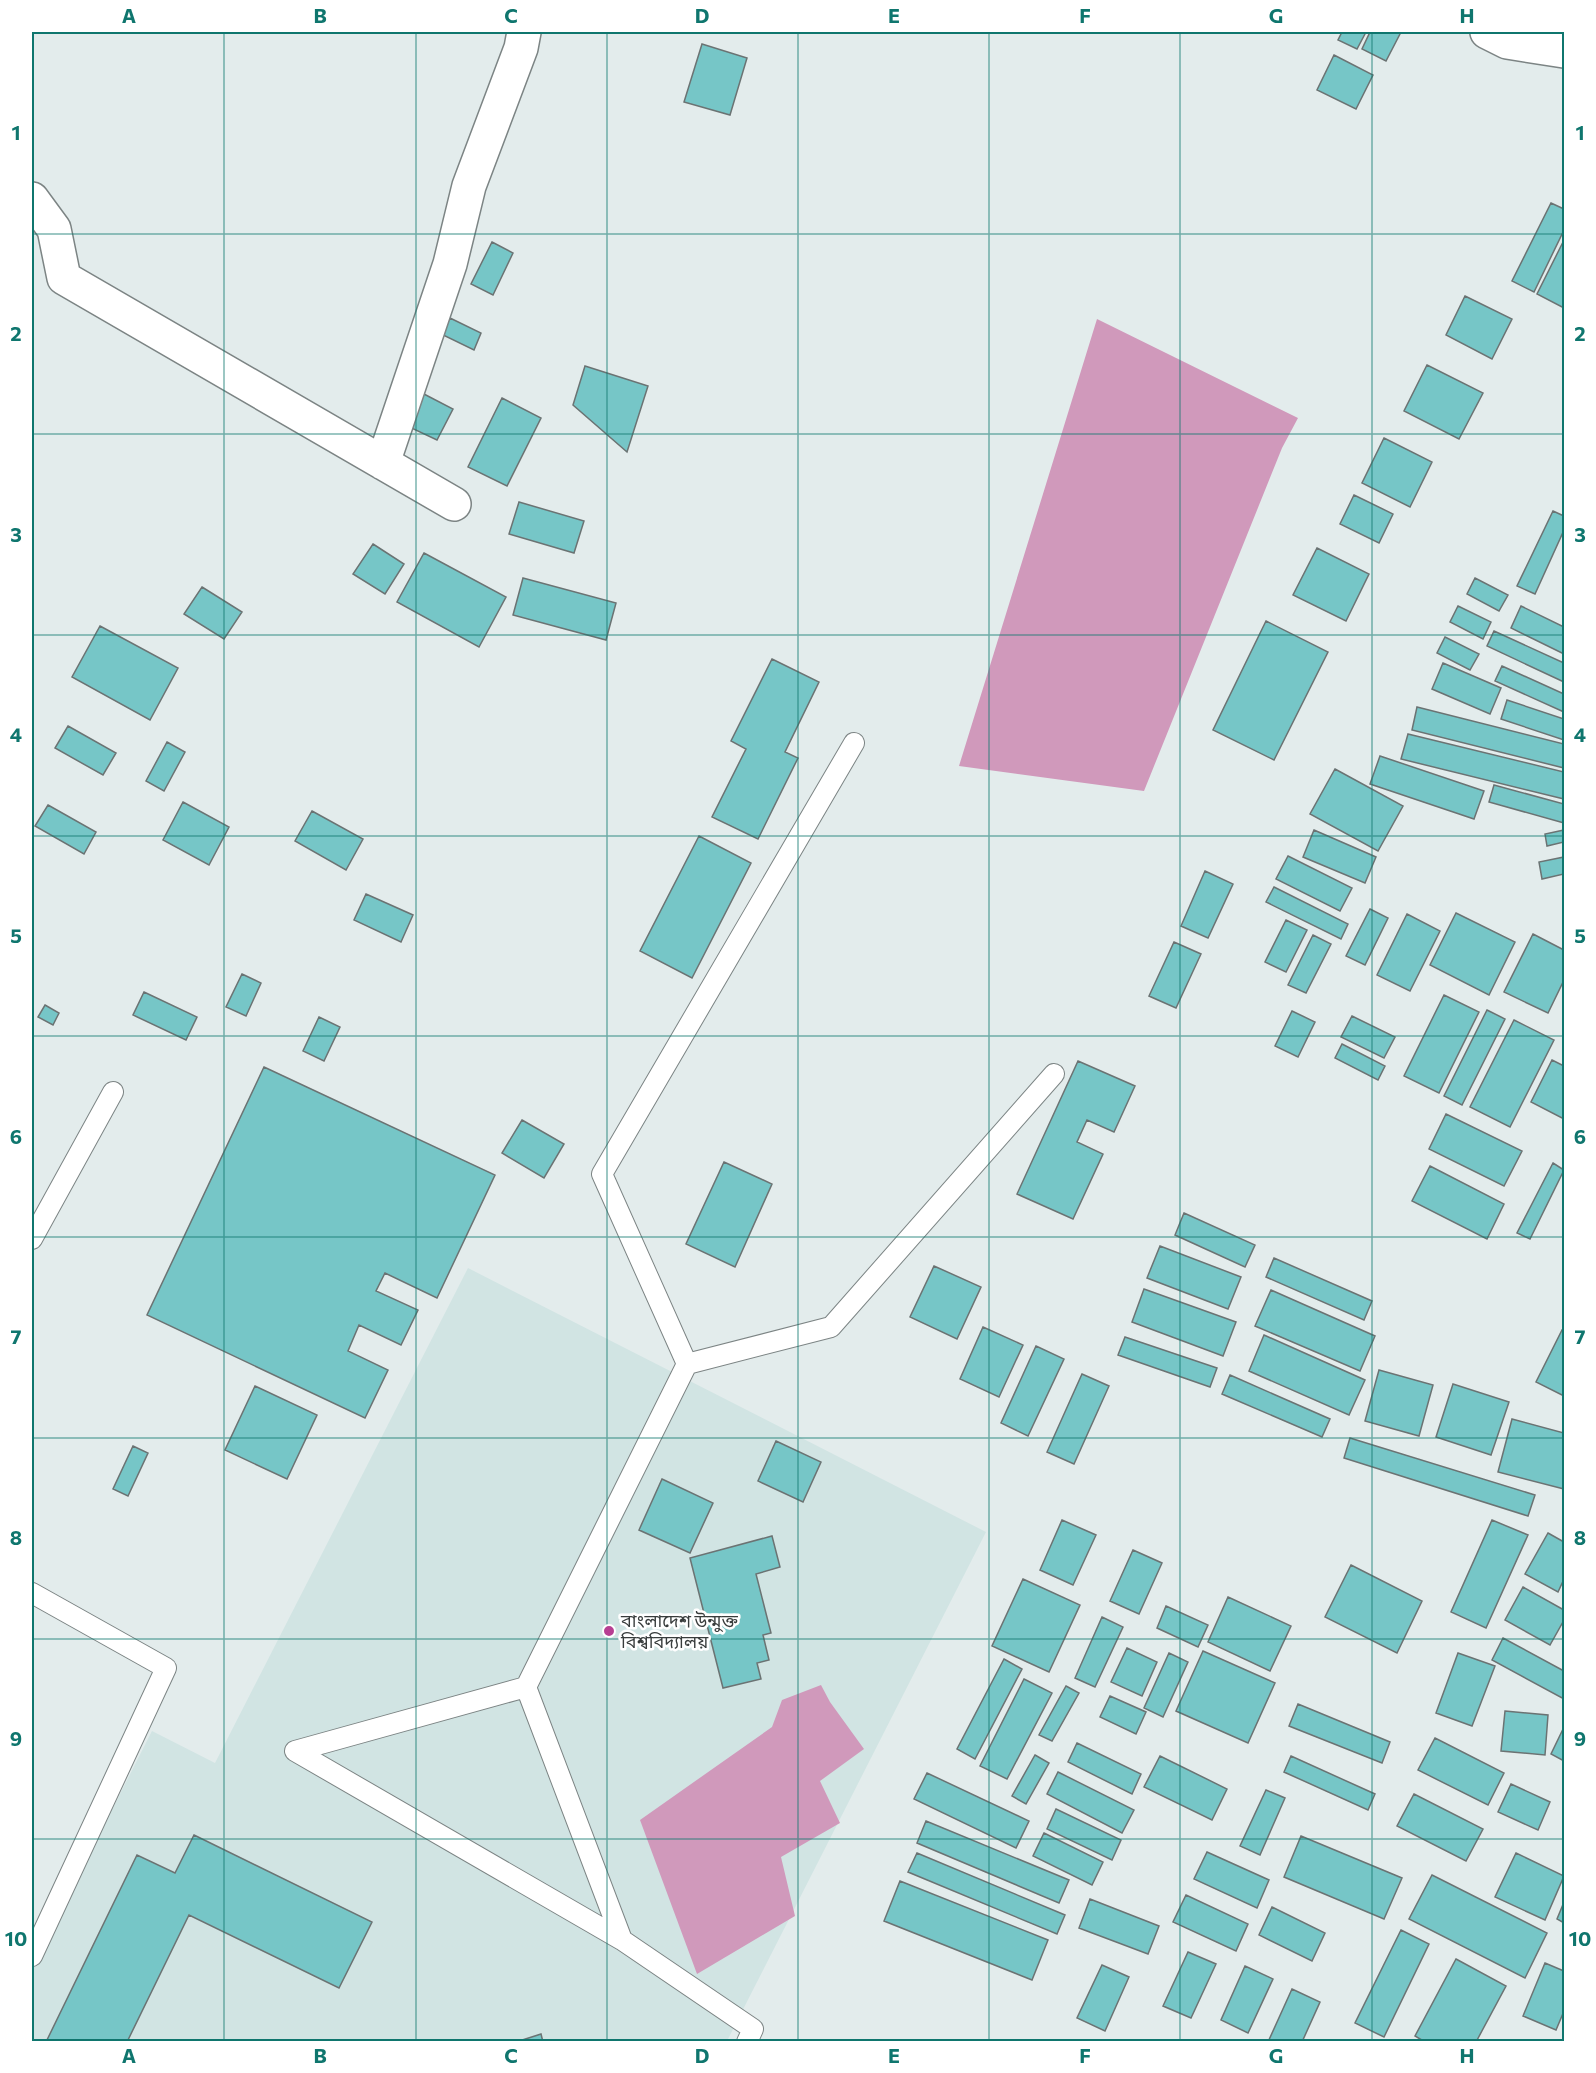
<svg xmlns="http://www.w3.org/2000/svg" width="1596" height="2073" viewBox="0 0 1596 2073" font-family="Commissioner,'Noto Sans Bengali',sans-serif">
  <rect width="100%" height="100%" fill="#e3ecec"/>
  <path fill="#d1e4e3" d="M468,1268L986,1532L727,2041H32V1967L152,1731L215,1763Z"/>
  <path fill="#d099bb" d="M1097,319L1298,418L1282,448L1144,791L959,766Z
    M821,1685L830,1702L864,1749L820,1781L840,1823L781,1857L795,1916L697,1974L640,1820L772,1727L782,1700Z"/>
  <path fill="#76c6c7" stroke="#6b7373" stroke-width="1.5" d="M1342,32H1366L1357,49L1338,40Z
    M1370,32H1401L1386,61L1362,49Z
    M702,44L747,58L730,115L684,102Z
    M1334,55L1373,75L1356,109L1317,90Z
    M1551,203L1564,209V230L1534,292L1512,281Z
    M1564,240V308L1537,294Z
    M492,242L513,253L493,295L471,284Z
    M1465,296L1512,319L1492,359L1446,335Z
    M450,318L481,333L474,350L441,334Z
    M1427,365L1483,393L1459,439L1404,411Z
    M585,366L648,386L627,452L573,405Z
    M422,393L453,409L437,440L405,425Z
    M502,398L541,418L507,486L468,467Z
    M1384,438L1432,462L1410,507L1362,483Z
    M1354,495L1393,514L1379,543L1340,524Z
    M519,502L584,521L574,553L509,534Z
    M1553,511L1564,516V530L1535,594L1517,586Z
    M373,544L404,564L385,594L353,574Z
    M1317,548L1369,574L1346,621L1293,595Z
    M424,553L506,597L479,647L397,602Z
    M523,578L616,603L606,640L513,615Z
    M1475,578L1508,595L1499,611L1467,594Z
    M202,587L242,612L224,639L184,614Z
    M1458,606L1491,622L1483,639L1450,622Z
    M1521,606L1564,627V654L1511,628Z
    M1266,621L1328,652L1274,760L1213,730Z
    M100,626L178,668L150,720L72,677Z
    M1494,631L1564,663V682L1487,646Z
    M1445,637L1479,654L1470,670L1437,653Z
    M772,659L819,682L785,752L798,758L758,839L712,817L746,749L731,741Z
    M1443,663L1501,688L1490,714L1432,689Z
    M1502,666L1564,694V712L1495,681Z
    M1507,700L1564,719V740L1501,719Z
    M1417,707L1564,744V768L1412,730Z
    M68,726L116,753L103,775L55,748Z
    M1408,734L1564,772V799L1401,759Z
    M167,742L185,752L164,791L146,781Z
    M1380,756L1484,791L1474,819L1370,784Z
    M1335,769L1403,806L1378,851L1310,814Z
    M1494,785L1564,804V823L1489,802Z
    M183,802L229,827L209,865L163,840Z
    M48,805L96,832L84,854L35,826Z
    M312,811L363,839L346,870L295,841Z
    M1314,830L1376,857L1365,883L1303,857Z
    M1564,830V842L1547,846L1545,834Z
    M699,836L751,863L692,978L640,951Z
    M1288,856L1352,888L1340,911L1276,879Z
    M1564,857V874L1542,879L1539,862Z
    M1205,871L1233,884L1208,938L1181,926Z
    M1274,887L1348,924L1341,939L1266,902Z
    M366,894L413,915L401,942L354,920Z
    M1370,909L1388,918L1365,965L1346,956Z
    M1456,913L1515,942L1489,995L1430,965Z
    M1407,914L1440,931L1410,991L1377,975Z
    M1286,920L1307,930L1286,972L1265,962Z
    M1533,934L1564,950V980L1548,1013L1504,992Z
    M1313,935L1331,944L1306,993L1288,985Z
    M1174,942L1201,954L1176,1008L1149,996Z
    M242,974L261,983L246,1016L226,1007Z
    M144,992L197,1017L186,1040L133,1015Z
    M1444,995L1479,1012L1439,1093L1404,1076Z
    M45,1005L59,1013L53,1025L38,1017Z
    M1487,1010L1505,1019L1462,1105L1444,1096Z
    M1292,1011L1315,1022L1298,1057L1275,1046Z
    M1352,1016L1395,1037L1384,1058L1341,1037Z
    M319,1017L340,1027L324,1061L303,1051Z
    M1514,1020L1554,1040L1510,1127L1470,1107Z
    M1342,1044L1385,1066L1378,1080L1335,1058Z
    M1552,1060L1564,1066V1119L1531,1102Z
    M1078,1061L1135,1086L1114,1132L1087,1120L1077,1142L1103,1154L1073,1219L1017,1194Z
    M264,1067L495,1175L437,1298L385,1273L376,1291L418,1310L401,1345L359,1325L348,1351L388,1370L365,1418L147,1315Z
    M1446,1114L1522,1151L1504,1186L1429,1149Z
    M522,1120L564,1144L544,1178L502,1153Z
    M724,1162L772,1184L735,1267L686,1244Z
    M1553,1163L1564,1170L1530,1239L1517,1233Z
    M1430,1166L1504,1204L1487,1239L1412,1201Z
    M1184,1213L1255,1245L1245,1267L1175,1235Z
    M1160,1246L1241,1277L1228,1309L1147,1278Z
    M1274,1258L1372,1301L1364,1320L1266,1277Z
    M934,1266L981,1287L957,1339L910,1317Z
    M1144,1289L1236,1322L1223,1356L1132,1322Z
    M1271,1290L1375,1336L1360,1371L1255,1326Z
    M983,1327L1023,1345L999,1397L960,1379Z
    M1562,1330L1564,1331V1396L1536,1382Z
    M1264,1335L1365,1380L1349,1415L1249,1371Z
    M1125,1337L1217,1368L1210,1387L1118,1355Z
    M1036,1346L1064,1359L1028,1436L1001,1423Z
    M1379,1370L1433,1385L1419,1436L1365,1421Z
    M1082,1374L1109,1386L1074,1464L1047,1452Z
    M1230,1375L1330,1419L1322,1437L1222,1394Z
    M1453,1384L1509,1402L1491,1455L1436,1437Z
    M255,1386L317,1415L287,1479L225,1450Z
    M1512,1419L1564,1433V1489L1498,1472Z
    M1350,1438L1535,1495L1528,1516L1344,1458Z
    M776,1441L821,1462L803,1502L758,1481Z
    M133,1446L148,1453L128,1496L113,1489Z
    M662,1479L713,1503L690,1553L639,1530Z
    M1062,1520L1096,1535L1073,1585L1040,1570Z
    M1492,1520L1528,1535L1486,1628L1451,1612Z
    M1548,1533L1564,1542V1579L1558,1592L1525,1574Z
    M772,1536L780,1567L756,1574L771,1633L763,1635L769,1660L757,1663L761,1679L723,1688L690,1558Z
    M1133,1550L1162,1563L1139,1614L1110,1601Z
    M1351,1565L1422,1601L1397,1653L1325,1617Z
    M1023,1579L1080,1605L1049,1672L992,1646Z
    M1523,1587L1564,1610V1620L1550,1645L1505,1620Z
    M1228,1597L1291,1626L1270,1671L1208,1642Z
    M1166,1606L1208,1625L1198,1647L1157,1628Z
    M1102,1617L1123,1627L1095,1687L1075,1678Z
    M1503,1638L1564,1671V1699L1492,1660Z
    M1127,1648L1157,1662L1142,1696L1111,1682Z
    M1203,1651L1275,1683L1248,1743L1176,1711Z
    M1169,1653L1188,1662L1163,1717L1144,1708Z
    M1458,1653L1495,1666L1472,1726L1436,1713Z
    M1004,1659L1022,1669L975,1759L957,1749Z
    M1024,1679L1052,1693L1007,1779L980,1766Z
    M1066,1686L1079,1693L1052,1741L1039,1735Z
    M1110,1696L1146,1712L1136,1734L1100,1717Z
    M1298,1704L1390,1742L1382,1763L1289,1726Z
    M1505,1711L1548,1715L1545,1755L1501,1751Z
    M1564,1727V1761L1551,1754Z
    M1435,1738L1504,1773L1488,1805L1418,1770Z
    M1077,1743L1141,1774L1132,1794L1068,1762Z
    M1035,1755L1049,1763L1026,1804L1012,1796Z
    M1160,1756L1227,1789L1212,1820L1144,1787Z
    M1291,1756L1375,1794L1368,1810L1284,1772Z
    M1058,1772L1134,1810L1122,1833L1047,1794Z
    M927,1773L1029,1821L1016,1848L914,1799Z
    M1511,1784L1550,1802L1538,1830L1498,1812Z
    M1266,1790L1285,1798L1260,1855L1240,1846Z
    M1414,1794L1483,1829L1466,1861L1397,1826Z
    M1056,1809L1121,1840L1112,1860L1047,1829Z
    M926,1821L1069,1880L1059,1903L917,1843Z
    M1044,1833L1103,1862L1092,1885L1033,1856Z
    M194,1835L372,1922L339,1988L189,1915L127,2042H46L137,1855L175,1873Z
    M1301,1836L1402,1878L1384,1919L1284,1877Z
    M1207,1852L1269,1880L1257,1908L1194,1879Z
    M917,1853L1065,1915L1057,1934L908,1872Z
    M1516,1853L1564,1876L1545,1920L1495,1897Z
    M1432,1875L1547,1933L1525,1978L1409,1919Z
    M900,1881L1048,1940L1032,1980L884,1921Z
    M1186,1895L1248,1924L1236,1951L1173,1922Z
    M1090,1899L1159,1926L1148,1954L1079,1928Z
    M1564,1902V1923L1557,1919Z
    M1272,1907L1325,1933L1312,1961L1259,1935Z
    M1401,1930L1429,1944L1384,2037L1355,2023Z
    M1188,1952L1216,1964L1191,2018L1163,2006Z
    M1456,1959L1506,1986L1476,2042H1425L1415,2036Z
    M1545,1963L1564,1971V2011L1556,2030L1523,2016Z
    M1102,1965L1129,1977L1105,2031L1077,2018Z
    M1245,1966L1273,1979L1248,2033L1221,2020Z
    M1292,1989L1320,2002L1302,2042H1268Z
    M541,2034L543,2042H516Z"/>
  <g fill="none" stroke-linecap="round" stroke-linejoin="round">
    <defs>
      <path id="service" d="M32,1239L113,1092
        M687,1364L602,1174L854,743
        M32,1593L166,1668L32,1956
        M526,1687L622,1940
        M747,2042L753,2029L622,1940L295,1751L526,1687L687,1364L831,1327L1054,1074"/>
      <path id="minor" d="M1487,32L1507,42L1564,51
        M32,199L54,229L64,278L454,504
        M383,463L450,264L469,186L521,48L524,32"/>
    </defs>
    <use href="#service" stroke="#7c8484" stroke-width="22"/>
    <use href="#minor" stroke="#7c8484" stroke-width="36"/>
    <use href="#service" stroke="#fff" stroke-width="20"/>
    <use href="#minor" stroke="#fff" stroke-width="33"/>
  </g>
  <path fill="none" stroke="#0f766e" stroke-width="1.5" stroke-opacity="0.55" d="M224,32V2042M416,32V2042M607,32V2042M798,32V2042M989,32V2042M1180,32V2042M1372,32V2042M32,234H1564M32,434H1564M32,635H1564M32,836H1564M32,1036H1564M32,1237H1564M32,1438H1564M32,1639H1564M32,1839H1564"/>
  <circle fill="#b73f93" stroke="#fff" stroke-width="2" cx="609" cy="1631" r="6"/>
  <g text-anchor="middle" stroke-width="5" stroke-linejoin="round" paint-order="stroke">
    <g font-size="18" fill="#383c3c" stroke="#fff" text-anchor="start">
      <text x="621" y="1627">বাংলাদেশ উন্মুক্ত<tspan x="621" dy="21">বিশ্ববিদ্যালয়</tspan></text>
    </g>
  </g>
  <rect width="1596" height="2073" fill="none" stroke="#ffffff" stroke-width="66"/>
  <rect x="33" y="33" width="1530" height="2007" fill="none" stroke="#0f766e" stroke-width="2"/>
  <g font-size="20" text-anchor="middle" font-weight="bold" fill="#0f766e">
    <text x="129" y="23">A</text>
    <text x="320" y="23">B</text>
    <text x="511" y="23">C</text>
    <text x="702" y="23">D</text>
    <text x="894" y="23">E</text>
    <text x="1085" y="23">F</text>
    <text x="1276" y="23">G</text>
    <text x="1467" y="23">H</text>
    <text x="16" y="140">1</text>
    <text x="1580" y="140">1</text>
    <text x="16" y="341">2</text>
    <text x="1580" y="341">2</text>
    <text x="16" y="542">3</text>
    <text x="1580" y="542">3</text>
    <text x="16" y="742">4</text>
    <text x="1580" y="742">4</text>
    <text x="16" y="943">5</text>
    <text x="1580" y="943">5</text>
    <text x="16" y="1144">6</text>
    <text x="1580" y="1144">6</text>
    <text x="16" y="1344">7</text>
    <text x="1580" y="1344">7</text>
    <text x="16" y="1545">8</text>
    <text x="1580" y="1545">8</text>
    <text x="16" y="1746">9</text>
    <text x="1580" y="1746">9</text>
    <text x="16" y="1946">10</text>
    <text x="1580" y="1946">10</text>
    <text x="129" y="2063">A</text>
    <text x="320" y="2063">B</text>
    <text x="511" y="2063">C</text>
    <text x="702" y="2063">D</text>
    <text x="894" y="2063">E</text>
    <text x="1085" y="2063">F</text>
    <text x="1276" y="2063">G</text>
    <text x="1467" y="2063">H</text>
  </g>
</svg>
